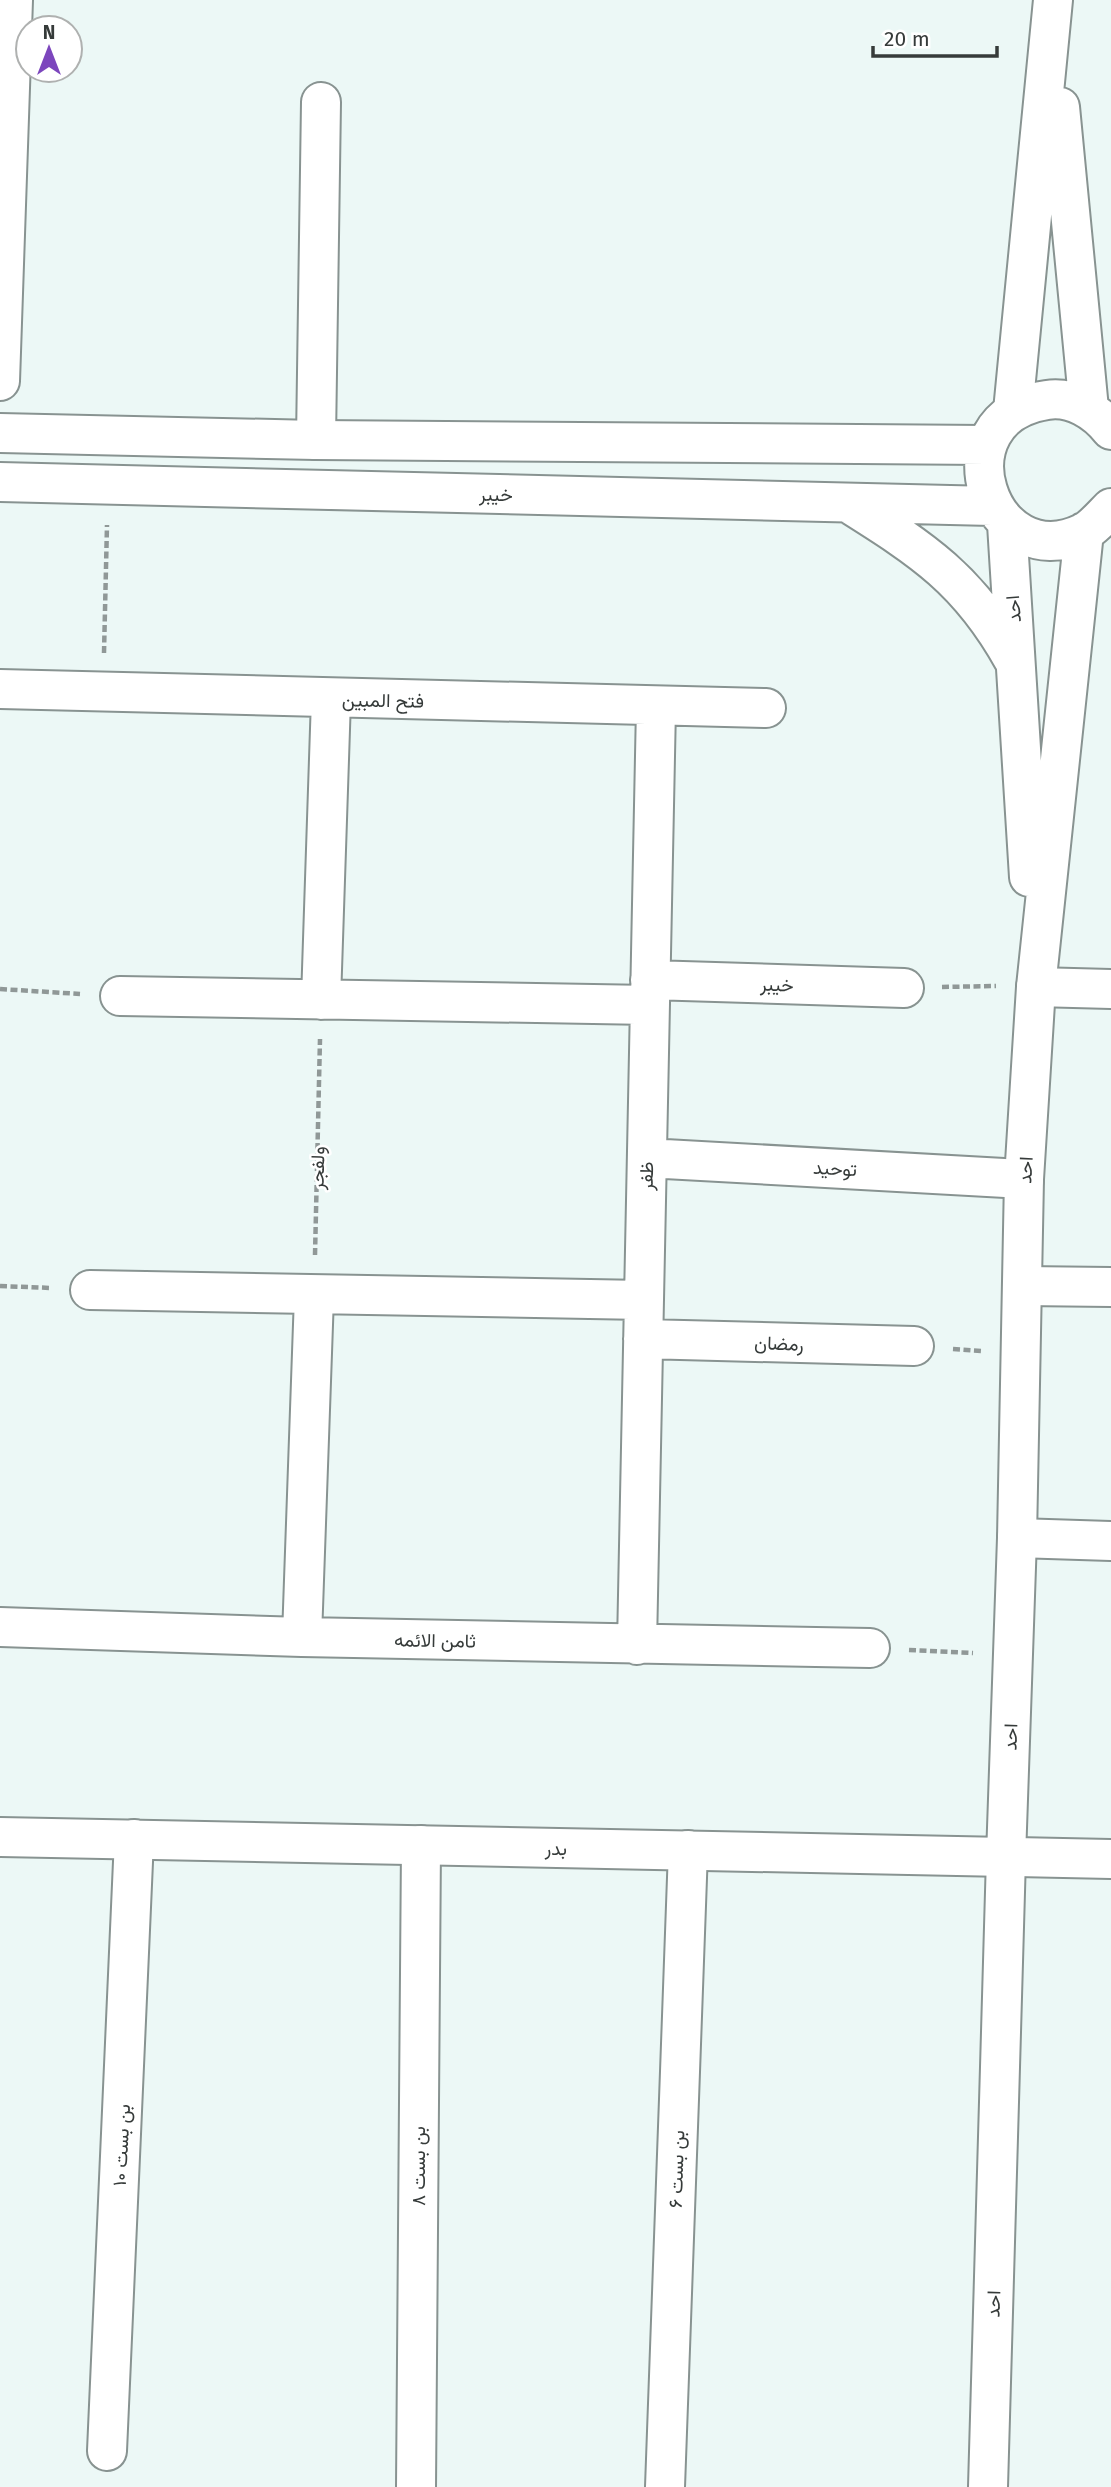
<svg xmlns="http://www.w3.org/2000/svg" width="1111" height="2487" viewBox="0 0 1111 2487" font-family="'Fira Sans',Vazirmatn,sans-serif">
  <rect width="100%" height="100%" fill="#ecf8f6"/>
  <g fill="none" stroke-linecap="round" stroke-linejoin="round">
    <defs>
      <path id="minor" d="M0,381L13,0
        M316,440L321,102
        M0,689L766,708
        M650,980L904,988
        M1036,987L1111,989
        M120,996L650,1005
        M321,1000L331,699
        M647,1158L1024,1179
        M1023,1286L1111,1287
        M90,1290L644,1300
        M643,1339L914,1346
        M1017,1538L1111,1541
        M0,1627L302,1637L870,1648
        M302,1637L314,1296
        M637,1645L656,707
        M107,2451L134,1839
        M416,2487L421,1845
        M665,2487L688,1850
        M988,2487L1006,1857"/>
      <path id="tertiary" d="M1060,107L1089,409
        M1013,411L1053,0
        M1111,430C1096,411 1072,396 1047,400C935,417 989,578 1083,533C1093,528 1103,516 1111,508
        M0,433L316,440L986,445
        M0,482L992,506
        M848,503C923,550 969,580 1013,659
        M1007,524L1029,877
        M0,1837L1111,1859
        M1006,1857L1017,1538L1024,1179L1036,987L1084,532"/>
    </defs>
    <use href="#minor" stroke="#889391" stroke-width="42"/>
    <use href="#tertiary" stroke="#889391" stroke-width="42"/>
    <path stroke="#909897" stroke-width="4.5" stroke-dasharray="7 3.5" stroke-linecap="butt" d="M104,653L107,525
      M942,987L996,986
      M0,989L80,994
      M315,1255L320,1039
      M0,1286L52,1288
      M953,1349L982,1351
      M909,1650L973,1653"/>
    <use href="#minor" stroke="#fff" stroke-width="38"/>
    <use href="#tertiary" stroke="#fff" stroke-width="38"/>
  </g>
  <g text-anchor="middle" stroke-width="5" stroke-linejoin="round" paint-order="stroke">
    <g font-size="19" fill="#363b3a" stroke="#fff">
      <text transform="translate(496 494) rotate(1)" y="7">خیبر</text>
      <text transform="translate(1013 609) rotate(-94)" y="7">احد</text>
      <text transform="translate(383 700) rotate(1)" y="7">فتح المبین</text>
      <text transform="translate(777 984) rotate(2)" y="7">خیبر</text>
      <text transform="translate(317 1168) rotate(-89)" y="7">ولفجر</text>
      <text transform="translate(835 1168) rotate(3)" y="7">توحید</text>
      <text transform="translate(1025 1170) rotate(-87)" y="7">احد</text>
      <text transform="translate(646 1176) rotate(-89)" y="7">ظفر</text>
      <text transform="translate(779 1343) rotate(2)" y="7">رمضان</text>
      <text transform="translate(435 1640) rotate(1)" y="7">ثامن الائمه</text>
      <text transform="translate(1010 1737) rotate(-88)" y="7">احد</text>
      <text transform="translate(556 1848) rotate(1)" y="7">بدر</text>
      <text transform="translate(121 2145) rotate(-87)" y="7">بن بست ۱۰</text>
      <text transform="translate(418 2166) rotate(-90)" y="7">بن بست ۸</text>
      <text transform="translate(676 2169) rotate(-88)" y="7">بن بست ۶</text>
      <text transform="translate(993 2304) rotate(-88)" y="7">احد</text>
    </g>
  </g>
  <g transform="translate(49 49)"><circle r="33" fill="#ffffff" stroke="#afb1b0" stroke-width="2"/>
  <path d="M0-5L12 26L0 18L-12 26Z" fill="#7c46bd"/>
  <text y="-10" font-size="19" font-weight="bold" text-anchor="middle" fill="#363b3a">N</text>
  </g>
  <path d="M873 46v10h124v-10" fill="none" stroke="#363b3a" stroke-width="3.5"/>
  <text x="884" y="46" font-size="21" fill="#363b3a" stroke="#ffffff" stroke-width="5" paint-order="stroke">20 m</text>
</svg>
